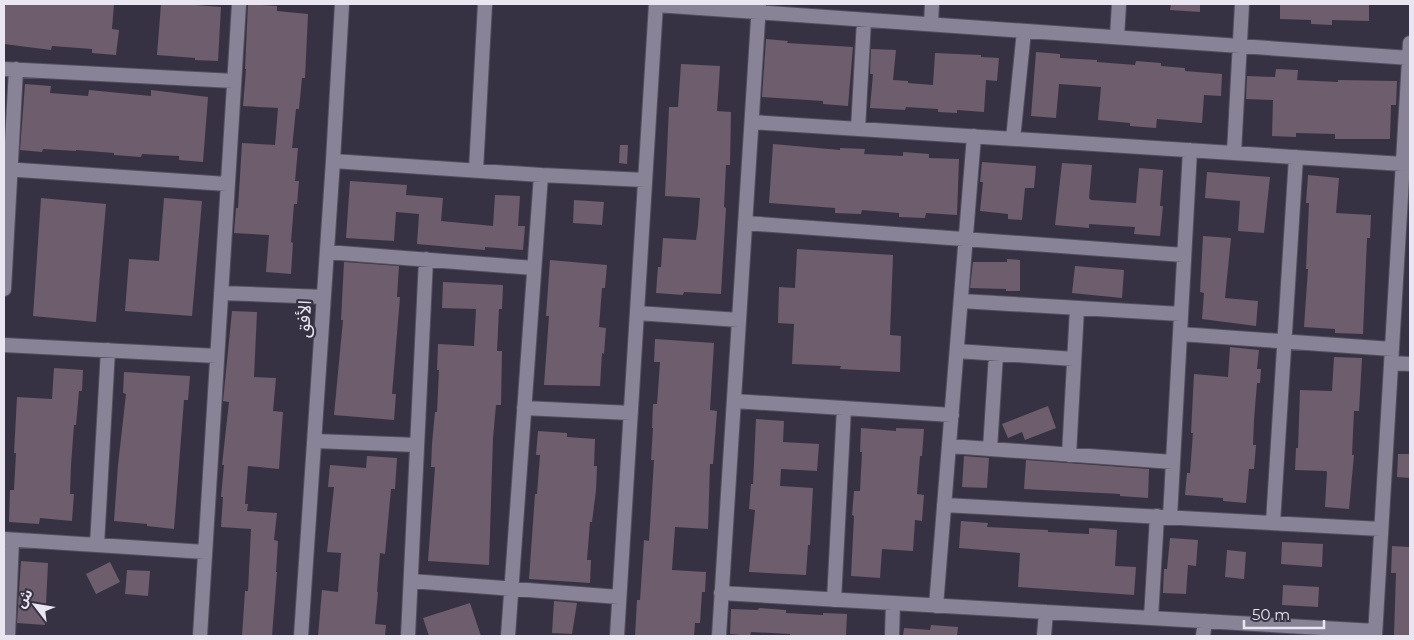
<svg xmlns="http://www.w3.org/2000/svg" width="1414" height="640" viewBox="0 0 1414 640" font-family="Montserrat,'Noto Sans Arabic',sans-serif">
  <rect width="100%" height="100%" fill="#373243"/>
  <path fill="#6e5d6c" d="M4,4H114L112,29L119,30L116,55L92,53V49L52,46L51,50L4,44Z
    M161,4H183L221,7L218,61L195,60V58L157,55Z
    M248,4L277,6V11L308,14L305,78H302L299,109H296L292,148H298L295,181H299L297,204H294L291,242L293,243L291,274L266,272L269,235L234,233L236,208H238L242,143L275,145L278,108L243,106L246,69H245Z
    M1171,4H1200V12L1170,10Z
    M1280,4H1369V21L1332,20V25L1311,24V20L1280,19Z
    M766,39L788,41L787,43L853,47L848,106L823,104V101L762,97Z
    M871,49L896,50L893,80L908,81V83L933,85L935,53L981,55V57L999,58L997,81L986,80L984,112L957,110V113L938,112V109L906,107L905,110L870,108L873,74H870Z
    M1036,52L1060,54V58L1097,60V62L1135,65L1136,61L1161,63V66L1185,68V71L1222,74L1221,96L1204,95L1202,123L1157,119L1156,128L1130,126V123L1098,120L1101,87L1059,84L1056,118L1031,116Z
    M681,64L720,66L717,111L731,112L730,165H726L724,207L726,208L721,294L684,292L683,295L656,293L658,267H661L663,238L696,240L698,225L700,198L665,196L669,107H678Z
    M1276,69L1298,70L1297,80L1338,82V80L1397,81L1396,105H1391L1390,139H1335V134L1296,133V137L1272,136L1273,100L1246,99L1247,76L1275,77Z
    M25,84L51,86L50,93L88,96L89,90L151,96V90L208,97L203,162L179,160V156L142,154L141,157L114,155V153L76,150V151L43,149L42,152L20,150Z
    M773,144L840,150V148L865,149L864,154L903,156V152L929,154V158L959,159L957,215L926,213L925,218L899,217V213L862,210L861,214L835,213V208L769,203Z
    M620,145H628L627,164L619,163Z
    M982,162L1036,166L1034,188H1025L1022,220L1008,219V214L980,211L983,182H980Z
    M1062,163L1092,165L1089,198L1091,200L1136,203L1139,168L1163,170L1160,206H1163L1160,236L1134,234L1135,227L1089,224V228L1055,225Z
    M1207,172L1270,177L1264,233L1238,231L1240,201L1205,198Z
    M1308,175L1339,178L1336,213L1371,215L1370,238H1367L1363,334L1335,333V329L1304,327L1308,269H1306L1309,203H1306Z
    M350,181L407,185L406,195L443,198L441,221L473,224L493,226L495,195L520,196L518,226H525L523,250L485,247V250L417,244L419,214L396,212L394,241L346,238Z
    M41,198L106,204L96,322L33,316Z
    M164,198L202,201L192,316L125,311L129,259L159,261Z
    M574,200L604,202L602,225L573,223Z
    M1203,236L1231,238L1225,298L1258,301L1256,326L1202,319L1204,293L1200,292Z
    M797,249L893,255L890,335L901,336L900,372L840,369L841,366L792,364L794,324L778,323L779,287L795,288Z
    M1007,259L1020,260V291H1006V289L970,288L973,262H1007Z
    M550,260L607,265L605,288H602L599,327L606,328L604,354L602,353L600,386L544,385L549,316H546Z
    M344,262L399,266L397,297H400L392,394H396L394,420L334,415L343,320H341Z
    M1075,266L1124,270L1122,298L1072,293Z
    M443,282L503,285L502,309H499L497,351H502L501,405H496L493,438L489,565L428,561L435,467H431L432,444L435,412H437L439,370H437L438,344L474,346L476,309L442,308Z
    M232,311L257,312L254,377L276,378L273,411L283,412L279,469L248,466L245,504H248L247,511L277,513L274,540L278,541L276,572H277L272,636H242L245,591H248L251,529L221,527L223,497H221L224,465H222L229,402L223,401Z
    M655,339L714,343L710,410L717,411L713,464H710L708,529L675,527L672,570L706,572L705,592H702L700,623H695L694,636H635L637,600H640L644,540L649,541L654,460H651L653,428H652L653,404H657L660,362H654Z
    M1230,347L1259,350L1257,369H1261L1260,383H1257L1254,420L1253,445H1256L1254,469H1249L1246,503L1223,501V498L1185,495L1187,473H1190L1193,433H1191L1194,374L1228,377Z
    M1334,357L1362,358L1359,411H1354L1352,455H1354L1349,509L1325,507L1327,472L1326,471L1295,470L1296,448H1298L1300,390L1332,391Z
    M54,368L83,370L82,391H79L76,425H74L71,465L70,494H74L72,521L40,518L39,524L9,522L10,490H14L16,453H14L17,397L52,399Z
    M124,372L190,376L188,400H184L174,529L147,526V524L114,521L118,465L126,394L123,393Z
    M1048,406L1056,428L1025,440L1022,432L1008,438L1002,424Z
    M756,419L784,421L783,442L819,444L817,471L781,469L780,486L813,488L810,545H808L806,575L749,572L755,510L749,509L751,484H753Z
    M861,428L896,431V428L924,429L922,456H920L917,494L924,495L922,521L915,520L913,551L882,549L880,578L851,576L854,516L852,515L854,491H860L862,452H860Z
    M538,431L567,433V437L595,439L594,466H597L596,490L592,522H590L587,560H591L590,583L529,579L535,494H537L540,455H536Z
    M1398,454H1410V478L1397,477Z
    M367,456L397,458L395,489H391L385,554L380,553L377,592H378L375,624L386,625L385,636H318L322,590L338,592L341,553L327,552L334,487H328L330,465L366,468Z
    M964,456L989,458L987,488L962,487Z
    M1026,460L1149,469L1148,498L1120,496V494L1024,489Z
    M961,521L988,523L987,527L1048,530V532L1089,534V528L1117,530L1115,566L1136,567L1134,595L1018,587L1020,553L959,548Z
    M1170,538L1198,540L1196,566L1188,565L1186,594L1163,593L1164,569H1167Z
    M1282,542L1323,544L1322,567L1281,564Z
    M1392,546L1410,547V636L1394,635L1396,573H1391Z
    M1227,550L1246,552L1244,579L1225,577Z
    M21,561L48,563L45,625L17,623Z
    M110,562L120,582L96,594L86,574Z
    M127,570L150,571L148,596L125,594Z
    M1283,585L1319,587L1318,607L1282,605Z
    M554,601L577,603L572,634L552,633Z
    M470,603L481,636H429L423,618Z
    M759,608L786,610V613L823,615V613L847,614L846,636H790V634L751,632L750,636L730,634L731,609L758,610Z
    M931,625L958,627L957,636H903L904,628L930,630Z"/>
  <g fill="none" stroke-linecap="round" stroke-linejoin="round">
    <defs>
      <path id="minor" d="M656,5L1410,58
        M931,24L932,4
        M1117,37L1119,4
        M4,69L234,81
        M752,122L1403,164
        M858,129L864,20
        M1013,139L1024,31
        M1234,153L1242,4
        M333,161L541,175L645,180
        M4,169L227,184
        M476,170L485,4
        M745,223L1184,255
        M327,252L534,268
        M4,289L16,69
        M221,293L324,297
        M961,301L1181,314
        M637,313L739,320
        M1180,334L1392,349
        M4,345L217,356
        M957,351L1074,359
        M1391,363L1410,364
        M734,401L952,415
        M524,408L631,413
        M315,441L417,445
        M949,446L1173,462
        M990,449L996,354
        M1069,455L1077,308
        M944,505L1381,529
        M1170,517L1190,150
        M1273,523L1296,157
        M4,539L205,552
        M97,545L108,350
        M411,581L619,597
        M721,593L1375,631
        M834,600L844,408
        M936,606L974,136
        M1151,618L1157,516
        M8,636L12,540
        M200,636L239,4
        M301,636L333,161L342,4
        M408,636L426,259
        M508,636L541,175
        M617,636L656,4
        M719,636L759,4
        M892,636L893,603
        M1044,636L1046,612
        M1203,636L1205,621
        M1375,636L1410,43"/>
    </defs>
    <use href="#minor" stroke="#534f5e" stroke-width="16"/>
    <use href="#minor" stroke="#888397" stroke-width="14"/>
  </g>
  <g text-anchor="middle" stroke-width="4.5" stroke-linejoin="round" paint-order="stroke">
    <g font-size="18" fill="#e9e6f2" stroke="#373243">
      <text transform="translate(304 319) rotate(-86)" y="6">الأفق</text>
    </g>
  </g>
  <rect width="1414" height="640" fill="none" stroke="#e9e6f2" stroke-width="10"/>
  <g transform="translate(35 605) rotate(301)" stroke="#373243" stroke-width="4" paint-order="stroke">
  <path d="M0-4L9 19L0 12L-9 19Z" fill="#e9e6f2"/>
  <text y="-8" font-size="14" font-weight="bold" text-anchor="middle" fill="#e9e6f2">ش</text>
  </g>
  <path d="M1244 620v8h80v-8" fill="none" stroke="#e9e6f2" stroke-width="2.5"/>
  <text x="1252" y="620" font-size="15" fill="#e9e6f2" stroke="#373243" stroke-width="4" paint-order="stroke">50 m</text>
</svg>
